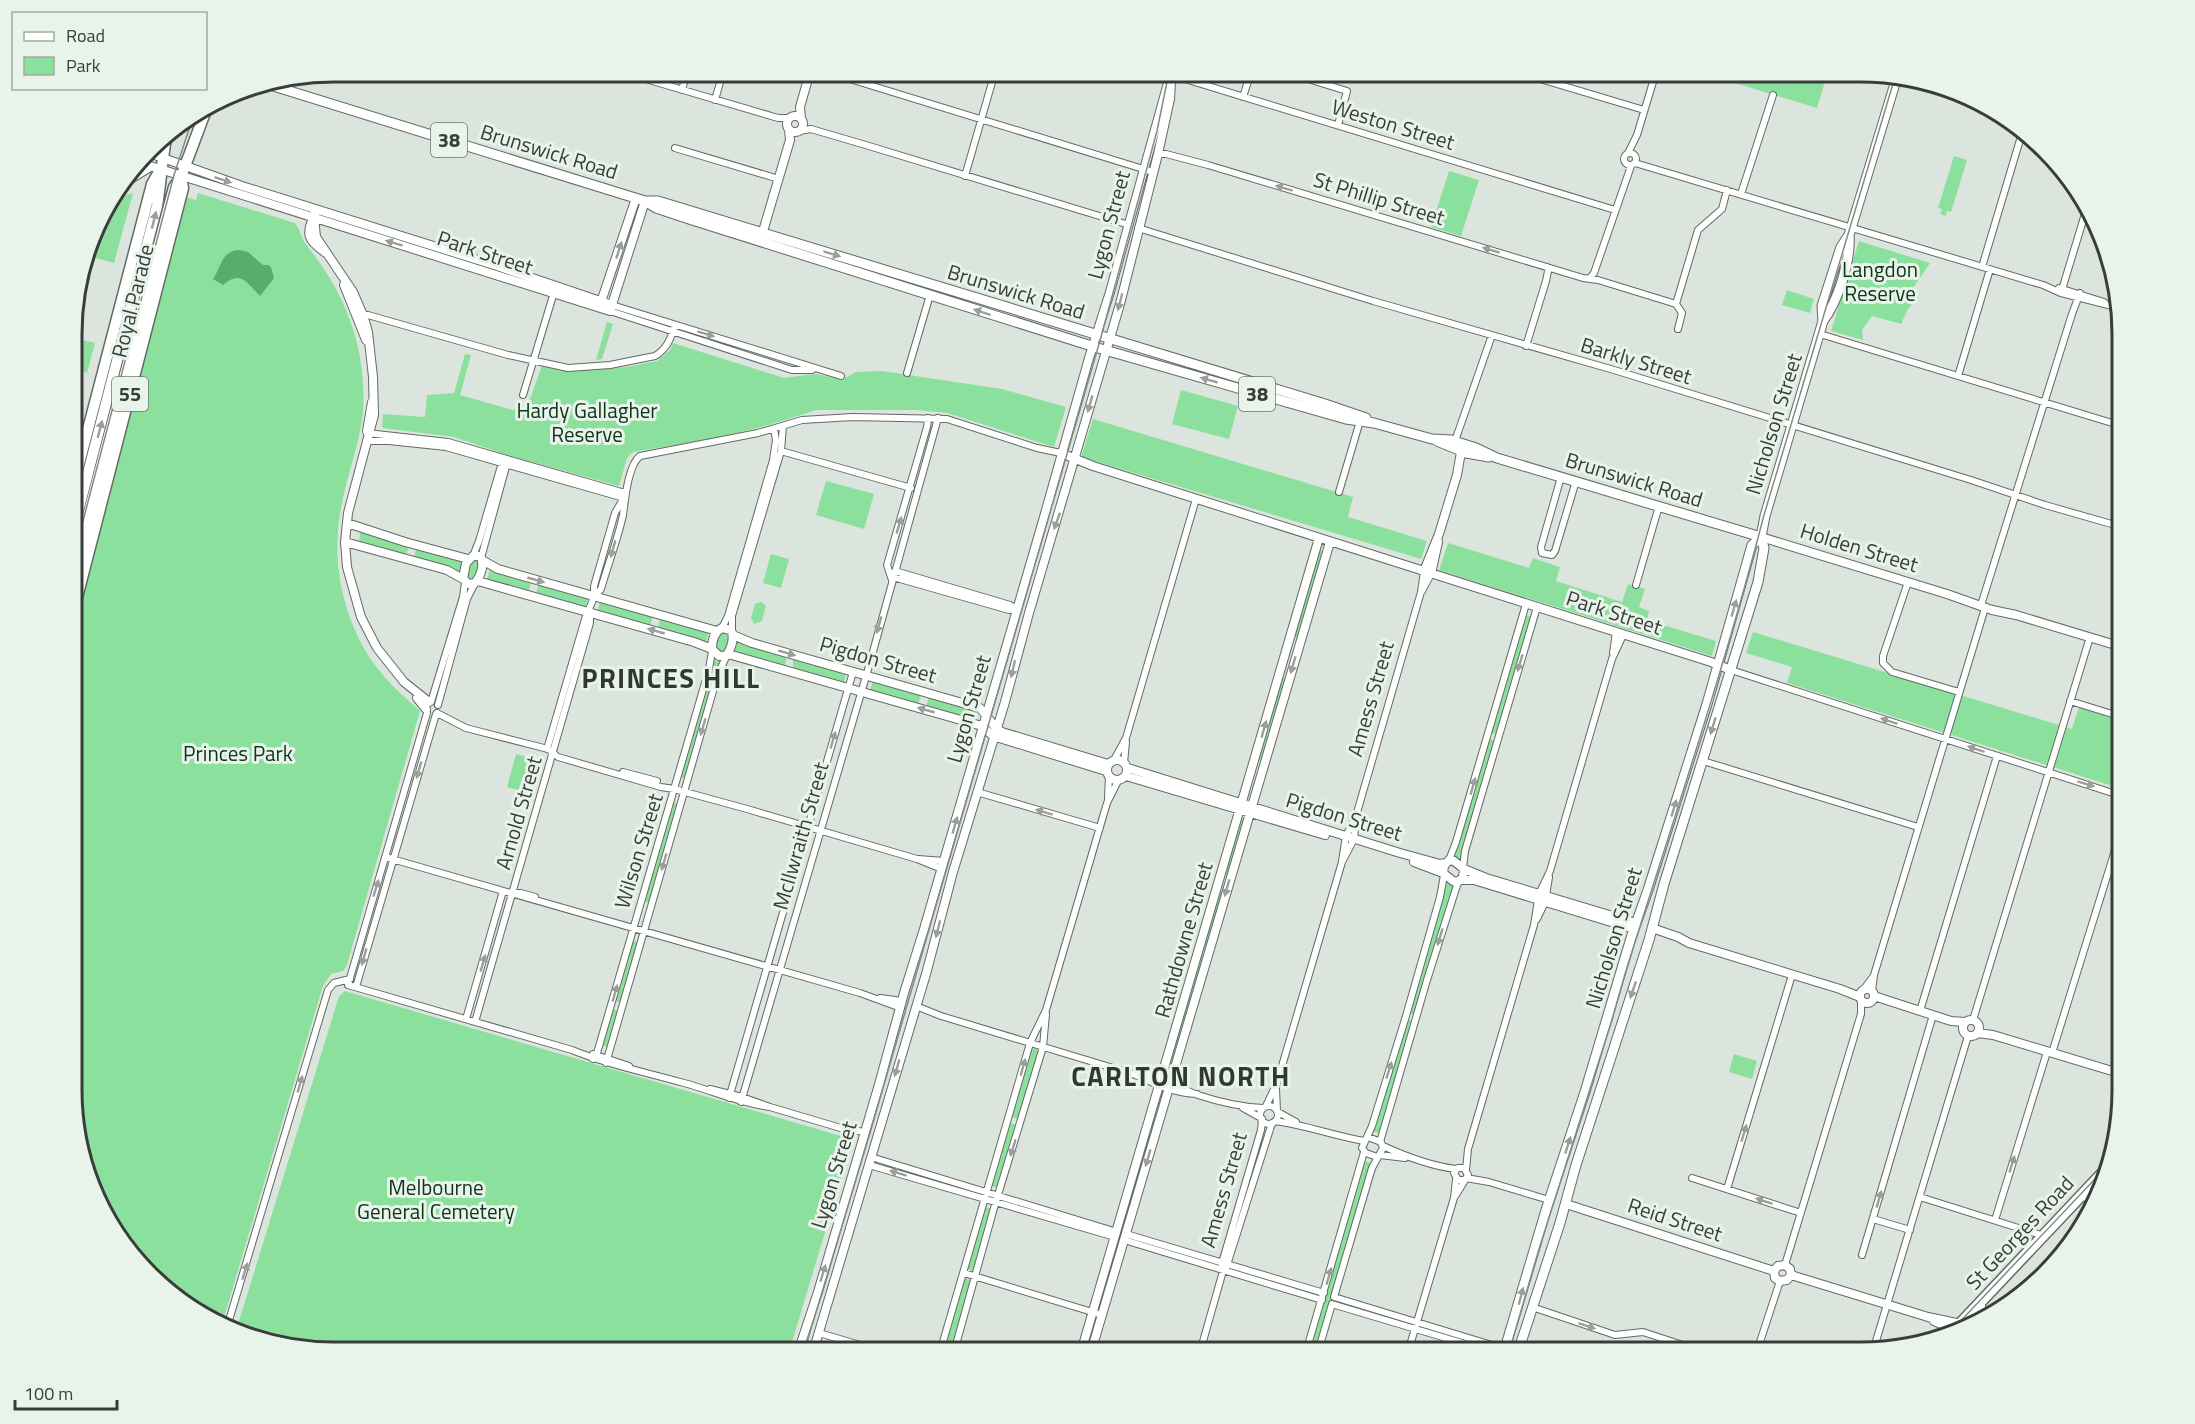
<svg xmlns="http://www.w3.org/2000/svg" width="2195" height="1424" viewBox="0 0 2195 1424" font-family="'Titillium Web',sans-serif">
  <rect width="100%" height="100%" fill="#dbe5dd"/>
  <path fill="#8ce09d" d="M1738,72H1828L1817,108L1735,83Z
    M1954,156L1967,160L1951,212L1947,211L1946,216L1940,214L1942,209L1938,208Z
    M1449,171L1479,180L1461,236L1431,227Z
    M133,193L114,263L88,256L98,221L126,195Z
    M198,193L295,223C301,231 301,239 308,247C346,295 367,349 363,411C360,446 345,479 340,514C331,567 345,626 378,669C390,685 406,698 420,711L347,965L343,971L331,974L323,986L222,1324L189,1308L116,1235L74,1124V629L186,197L196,200Z
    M1859,241L1930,263L1911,291L1919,297L1908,309L1901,324L1872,316L1862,330L1863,340L1831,331Z
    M1787,290L1814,299L1810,313L1782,305Z
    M607,322L613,324L602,359L596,360Z
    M74,338L95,343L87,373L74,370Z
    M673,343L784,378L815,374L835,378L847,377L856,372L882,371L1002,389L1066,407L1054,447L947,413L917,410H817L762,427L711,439L633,452L627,458L619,486L507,455L454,437L382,428L383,414L425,417L427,395L454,393L465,354L471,355L460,395L513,410L528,405L542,365L577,371L626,367L657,361L669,351Z
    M1181,390L1238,406L1229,439L1172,424Z
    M1093,419L1353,497L1348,517L1427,541L1421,559L1081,457Z
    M826,481L874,494L864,529L816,515Z
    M360,531L409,546L406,555L359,543Z
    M1448,543L1529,568L1533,558L1560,567L1556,581L1622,602L1628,584L1645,589L1639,607L1649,611L1647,620L1716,641L1712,656L1439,570Z
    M416,548L463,561L461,571L458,572L414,558Z
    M1319,550L1324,552L1299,638L1294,636Z
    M771,554L789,559L781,588L763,583Z
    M474,559L479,562L478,572L473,580L467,576L470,563Z
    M490,568L531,581L529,590L527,591L487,580Z
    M539,583L588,598L585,608L536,594Z
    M600,601L653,616L649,628L597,612Z
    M761,602L766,606L762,621L754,624L751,618L755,604Z
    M1525,615L1532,617L1498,735L1490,733Z
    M660,618L709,632L705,645L657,630Z
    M723,632L728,635C729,642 727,651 720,652L716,648C716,642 717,635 723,632Z
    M1753,632L2072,729L2079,707L2122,720V789L1787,683L1792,667L1746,653Z
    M735,638L787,655L785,665L783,666L731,653Z
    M793,659L846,674L844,683L793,669Z
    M713,660L720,662L686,779L679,777Z
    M1282,678L1288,680L1263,762L1258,760Z
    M873,680L921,695L918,705L870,691Z
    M929,696L977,711L975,720L926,707Z
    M1488,739L1496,741L1460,861L1454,857Z
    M516,754L535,759L525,792L507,787Z
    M672,802L681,805L652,904L643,901Z
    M1240,818L1246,820L1229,876L1224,875Z
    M1447,881L1454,885L1415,1015L1408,1013Z
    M1219,891L1224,893L1207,952L1201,950Z
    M632,940L639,943L622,1003L614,1001Z
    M1200,955L1205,957L1171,1074L1165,1073Z
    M345,991L841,1136L849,1153L789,1352H334L250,1338L236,1331L339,996Z
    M612,1009L619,1011L608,1047L601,1045Z
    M1406,1019L1413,1021L1380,1134L1373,1131Z
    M1032,1048L1039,1050L1018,1119L1011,1117Z
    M1734,1054L1757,1061L1752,1079L1729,1072Z
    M1160,1090L1166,1092L1132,1210L1125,1208Z
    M1010,1123L1017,1125L998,1188L991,1186Z
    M1364,1161L1371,1163L1332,1296L1342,1302V1304L1332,1302L1316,1352H1308Z
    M985,1207L992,1209L974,1271L967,1269Z
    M1116,1245L1120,1247L1100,1310L1097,1309Z
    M964,1278L971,1280L950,1352H943Z"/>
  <path fill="#59ac6b" d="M239,250L248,252L263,265H268L271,267L274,278L260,296C247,284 242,269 223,285L213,279C222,266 221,251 239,250Z"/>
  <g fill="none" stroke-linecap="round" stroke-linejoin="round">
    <defs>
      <path id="minor" d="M622,72L778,118H790
        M827,72L1153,172
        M1162,72L1615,210
        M1285,72L1347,91L1338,125
        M1517,72L1644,110
        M682,90L687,72
        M1243,97L1251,72
        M715,100L723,72
        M799,131L811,129L869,146L1129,225
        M675,148L779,179
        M1624 159a6 6 0 1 1 12 0a6 6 0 1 1-12 0Z
        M1628,153L1637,135L1656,72
        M1158,154H1166L1208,165L1583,278L1598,280L1676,304
        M1635,163L2043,285L2061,293L2120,308
        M965,176L995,72
        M126,183L152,167
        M1741,194L1773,95
        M1138,228L1373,301L1614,370L1971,480L2045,505L2122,527
        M1982,267L2022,133
        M1590,278L1594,273L1631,166
        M2059,288L2104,302
        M2061,293L2088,204
        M1676,304L1698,230L1722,209L1727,190
        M1676,304L1682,313L1678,329
        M612,305L841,376
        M610,311L792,370H812
        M360,315H368L508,355L568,368L610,365L655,356C667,349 671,338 675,325
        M1820,334L2122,426
        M1526,346L1546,281L1548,271L1547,267
        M907,373L930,295
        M1958,376L1990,269
        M523,395L555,289
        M367,433L448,442L625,493
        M366,441H389L446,447L624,498
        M1455,441L1492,335
        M781,451L911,488
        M1561,477L1541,547L1542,553L1552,555L1555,551L1576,481
        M1339,492L1360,421
        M473,556L479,541L503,459
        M481,558L507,463
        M895,571L1010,605L1017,609
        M893,577L1009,610L1017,609
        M892,580L887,565L927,427L928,418
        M1908,582L1883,656V663L1892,672L1959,692
        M1636,585L1659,506
        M1422,591L1431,574
        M594,597L601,589C608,564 618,539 623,515C625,500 628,465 640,456L758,433L802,420L853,417L947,419L1037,448L1061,453
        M1982,602L2072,314L2080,293
        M722,628L728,616L773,460L776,440L774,429
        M732,632V616L781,451L783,426
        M2117,646L2122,629
        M1613,653L1616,632
        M1731,670L2122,796
        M2070,701L2122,717
        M431,702L463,597L465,582
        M438,705L467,599L475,583
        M427,713L348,985L572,1050C608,1065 646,1072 684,1083C713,1091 740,1103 770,1107
        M437,713L466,728L548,749L558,757L661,787L674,789L747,809L917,859L942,869
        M547,749L585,619L594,597V586L615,513L622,501
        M1114,760L1126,738L1196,499
        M1703,761L1918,827
        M1124,763L1126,742
        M623,772L657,781
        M977,792L1100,828
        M1108,799L1109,776
        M385,857L860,993L901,1008
        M918,859L944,861
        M1449,860L1456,842L1526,604
        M1342,861L1346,836L1356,816L1421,592L1424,571
        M1463,868L1465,851L1537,607
        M513,893H521L535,897
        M1537,919L1545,902L1549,877
        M356,987L436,714
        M1864,989L1872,978
        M1872,991L1874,975L1985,608
        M880,998L902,1001
        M916,1006L941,1016L1133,1074C1157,1084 1171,1093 1197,1094
        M1920,1011L1997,756
        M466,1019L503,891
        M1973,1020L2090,637
        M475,1022L590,623V612
        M2052,1053L2122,828
        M593,1054L629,1066
        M593,1059L597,1053L709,669L712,651
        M606,1063L718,674L727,655
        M1141,1075C1163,1076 1178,1088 1198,1095C1219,1102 1242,1107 1263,1108
        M710,1089L742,1097L770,1107L844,1129L865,1132
        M1276,1089L1277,1111
        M729,1098L853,672
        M741,1102L869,666L938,418
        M1266,1106L1277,1083L1342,862L1354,839L1356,816
        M1260 1115a9 9 0 1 1 18 0a9 9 0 1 1-18 0Z
        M1243,1108L1261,1118
        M1278,1112L1296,1122
        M1275,1121C1306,1125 1334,1136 1364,1141
        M1368,1137L1381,1142L1383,1148L1372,1168L1334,1297L1505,1349
        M1380,1142L1427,980L1458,882
        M1383,1146C1407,1157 1430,1166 1456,1169
        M1380,1155L1405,1158
        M871,1157L1117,1232
        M1377,1157L1366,1153L1362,1148L1372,1126L1406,1016L1440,897L1444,875
        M869,1165L1115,1237
        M1466,1170L1468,1149L1534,925L1539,894L1550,871L1612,659L1623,635
        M1466,1178L1489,1182L1549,1200
        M1692,1178L1801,1213
        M1727,1189L1792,975
        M1456,1195L1468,1175L1464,1168H1458L1454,1173L1458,1180H1464
        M2081,1196L2091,1200L2095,1203
        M1920,1197L2044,1236
        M1873,1219L1910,1230
        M1995,1220L2047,1052
        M1126,1234L1324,1293
        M1124,1240L1322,1300
        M1862,1255L1933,1015
        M1785,1265L1861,1014V1000
        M1226,1268L1272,1123
        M964,1273L1102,1315
        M1982,1302V1315L1984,1319
        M1532,1307L1615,1335L1643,1332L1704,1352
        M227,1327L328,990L334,983L350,979
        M819,1333L884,1352
        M1757,1351L1780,1281
        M1873,1351L1968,1036
        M940,1352L1030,1043L1046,1010L1107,803L1119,779
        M954,1352L994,1208L1043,1047L1046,1014
        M1200,1352L1223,1271L1222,1263L1261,1130L1262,1119
        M1306,1352L1364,1152
        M1318,1352L1332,1304L1493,1352
        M1408,1352L1454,1198L1456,1179"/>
      <path id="tertiary" d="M787 124a8 8 0 1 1 16 0a8 8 0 1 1-16 0Z
        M801,119L800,107L810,72
        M149,153L242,186L497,266L612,305
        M141,163L610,311L645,201
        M315,214C305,234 307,240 326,253
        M314,217L316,237L353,292L363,315L368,332L373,377L374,415L348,513L345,542L347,567L361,617L377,648L404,682L429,702
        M761,238L790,140L789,129
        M344,285L366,340
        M601,302L636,198
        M367,431L372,402
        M1061,453L1093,466L1711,662L1731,670
        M347,523L405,542L468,559
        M345,542L447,570L463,579L469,584L475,583C481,576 485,564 480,556H473L466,563L463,579
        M482,560L498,569L717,631
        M1424,571L1439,534L1457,475L1461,452
        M1431,574L1438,542
        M478,581L694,642L712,649L719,656L727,655C731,648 735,638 731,630L722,628C714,632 712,641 712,649
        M733,635L752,643L980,708L996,728L1002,732L1108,764
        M728,654L982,726L993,736L1106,771
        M417,698L426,709
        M1107 770a10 10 0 1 1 20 0a10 10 0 1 1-20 0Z
        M1128,768L1400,853L1440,864L1446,863
        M1126,776L1325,835
        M1449,860L1454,861L1464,869L1463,877L1458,882L1453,881L1443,873L1444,866Z
        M1414,862L1443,873
        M1464,869L1486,878L1636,923
        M1461,880H1474L1634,929
        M1652,928L1678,937L1689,943L1840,989L1860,997
        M1860 996a7 7 0 1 1 14 0a7 7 0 1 1-14 0Z
        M1874,996L1951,1021L1965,1022
        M1963 1028a8 8 0 1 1 16 0a8 8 0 1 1-16 0Z
        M1977,1033L1993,1035L2122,1074
        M1566,1204L1774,1271
        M1774,1271L1775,1278L1780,1281L1787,1280L1791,1275
        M1774,1271L1778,1266L1785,1265L1790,1269L1791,1275
        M1791,1275L1928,1317L1961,1324
        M1934,1321L1951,1329
        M798,1352L818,1292L880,1081L904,993L924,929L1044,517L1089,358L1110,292L1171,72
        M813,1352L926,974L953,872L1005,702L1029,613L1120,304L1158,154L1170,99L1171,81
        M1081,1352L1319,538
        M1091,1352L1330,542"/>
      <path id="secondary" d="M1761,537L1947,594L1992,610L2016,615L2122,647"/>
      <path id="primary" d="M270,85L645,201L656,208L689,219L1098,348L1346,419L1374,423L1432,439L1451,440L1476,448L1497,458L1761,537
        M645,201H658L1325,404L1366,418
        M1823,321C1838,301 1851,261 1849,235L1897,77
        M1437,441L1466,453L1489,457
        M1504,1352L1546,1210L1585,1092L1631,938L1648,890L1707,704L1752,545L1761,537
        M1518,1352L1560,1223L1576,1165L1649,940L1664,884L1758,582L1764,548L1761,537L1765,516L1823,321L1822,306L1841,247L1849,235"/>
      <path id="trunk" d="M74,483L152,184L160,170
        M74,527L157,206C161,182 162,158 167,133
        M74,569L174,187L181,177L206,110
        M74,609L183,188L181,177
        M1957,1327L2111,1164"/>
    </defs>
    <use href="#minor" stroke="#626b63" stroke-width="8"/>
    <use href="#tertiary" stroke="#626b63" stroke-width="10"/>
    <use href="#secondary" stroke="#626b63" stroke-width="10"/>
    <use href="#primary" stroke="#626b63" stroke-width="11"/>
    <use href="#trunk" stroke="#626b63" stroke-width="13"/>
    <use href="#minor" stroke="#fff" stroke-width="6"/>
    <use href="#tertiary" stroke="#fff" stroke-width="8"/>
    <use href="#secondary" stroke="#fff" stroke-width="8"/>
    <use href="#primary" stroke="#fff" stroke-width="9"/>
    <use href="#trunk" stroke="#fff" stroke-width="10"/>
    <path stroke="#848a85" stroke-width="1.5" d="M74,555L174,175L193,117
      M1953,1329L2112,1161
      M804,1352L870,1133L1101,337L1157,131L1169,72
      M1509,1352L1539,1249L1612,1020L1625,974C1673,821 1724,670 1764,515L1895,77"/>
  </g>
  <defs><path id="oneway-solid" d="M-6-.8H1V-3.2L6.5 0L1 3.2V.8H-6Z" transform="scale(1.5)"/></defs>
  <g fill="#9c9e9c">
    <use href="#oneway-solid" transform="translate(223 180) rotate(18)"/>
    <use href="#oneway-solid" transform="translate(1284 188) rotate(-163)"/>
    <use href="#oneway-solid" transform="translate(154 220) rotate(-76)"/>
    <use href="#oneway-solid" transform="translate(394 243) rotate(-163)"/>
    <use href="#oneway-solid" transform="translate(619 250) rotate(-72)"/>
    <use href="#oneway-solid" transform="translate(1491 250) rotate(-163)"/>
    <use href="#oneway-solid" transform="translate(832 254) rotate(17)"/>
    <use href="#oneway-solid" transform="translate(1120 302) rotate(105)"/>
    <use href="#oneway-solid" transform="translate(982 312) rotate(-162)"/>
    <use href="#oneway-solid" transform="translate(706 334) rotate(17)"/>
    <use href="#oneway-solid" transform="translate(1209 380) rotate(-164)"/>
    <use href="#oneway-solid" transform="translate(1090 404) rotate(106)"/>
    <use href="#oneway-solid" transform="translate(100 429) rotate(-75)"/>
    <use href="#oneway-solid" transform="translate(1057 521) rotate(110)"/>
    <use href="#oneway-solid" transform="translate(899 525) rotate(-74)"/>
    <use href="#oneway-solid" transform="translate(613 549) rotate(106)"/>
    <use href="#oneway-solid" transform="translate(536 580) rotate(16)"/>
    <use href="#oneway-solid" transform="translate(1734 608) rotate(-74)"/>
    <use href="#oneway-solid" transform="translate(879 625) rotate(106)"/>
    <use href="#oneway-solid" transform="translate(656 631) rotate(-164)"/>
    <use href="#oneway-solid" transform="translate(787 653) rotate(16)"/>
    <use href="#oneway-solid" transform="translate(1520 663) rotate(107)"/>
    <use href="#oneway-solid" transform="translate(1293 665) rotate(106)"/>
    <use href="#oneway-solid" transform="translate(1013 669) rotate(103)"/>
    <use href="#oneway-solid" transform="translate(926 710) rotate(-164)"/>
    <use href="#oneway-solid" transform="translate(1889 721) rotate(-162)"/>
    <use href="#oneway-solid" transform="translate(1713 726) rotate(107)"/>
    <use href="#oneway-solid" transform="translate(703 727) rotate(106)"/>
    <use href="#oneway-solid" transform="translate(1264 729) rotate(-74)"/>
    <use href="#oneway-solid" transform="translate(833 740) rotate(-74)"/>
    <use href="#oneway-solid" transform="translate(1976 749) rotate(-162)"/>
    <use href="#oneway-solid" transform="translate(419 770) rotate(106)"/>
    <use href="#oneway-solid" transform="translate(2086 784) rotate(17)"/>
    <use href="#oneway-solid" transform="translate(1473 786) rotate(-74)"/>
    <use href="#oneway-solid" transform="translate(1674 808) rotate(-73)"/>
    <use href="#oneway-solid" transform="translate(1044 812) rotate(-163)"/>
    <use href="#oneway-solid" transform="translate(955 825) rotate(-74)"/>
    <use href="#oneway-solid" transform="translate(664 862) rotate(106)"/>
    <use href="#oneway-solid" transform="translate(376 888) rotate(-73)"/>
    <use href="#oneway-solid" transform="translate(1227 888) rotate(106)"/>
    <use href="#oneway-solid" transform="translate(938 929) rotate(104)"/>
    <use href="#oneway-solid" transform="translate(1440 937) rotate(107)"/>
    <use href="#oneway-solid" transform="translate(364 957) rotate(106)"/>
    <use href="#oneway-solid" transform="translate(483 963) rotate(-74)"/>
    <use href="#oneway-solid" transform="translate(1633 990) rotate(109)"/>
    <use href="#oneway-solid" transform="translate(615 993) rotate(-74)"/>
    <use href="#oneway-solid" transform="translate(1023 1067) rotate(-74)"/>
    <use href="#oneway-solid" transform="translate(897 1068) rotate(106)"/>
    <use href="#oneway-solid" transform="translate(1389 1070) rotate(-73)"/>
    <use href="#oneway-solid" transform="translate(300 1084) rotate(-74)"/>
    <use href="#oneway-solid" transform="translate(1744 1133) rotate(-73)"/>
    <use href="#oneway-solid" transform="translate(1568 1145) rotate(-72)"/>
    <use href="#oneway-solid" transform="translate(1013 1148) rotate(107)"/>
    <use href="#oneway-solid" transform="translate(1148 1158) rotate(106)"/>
    <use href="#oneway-solid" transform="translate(2012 1164) rotate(-73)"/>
    <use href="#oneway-solid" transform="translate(898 1173) rotate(-163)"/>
    <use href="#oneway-solid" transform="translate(1879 1199) rotate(-74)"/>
    <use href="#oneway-solid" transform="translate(1764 1201) rotate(-162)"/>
    <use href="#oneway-solid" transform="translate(245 1271) rotate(-73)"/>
    <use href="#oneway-solid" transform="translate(823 1273) rotate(-73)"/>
    <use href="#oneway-solid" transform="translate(1329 1276) rotate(-74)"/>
    <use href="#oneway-solid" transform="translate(1521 1296) rotate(-75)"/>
    <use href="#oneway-solid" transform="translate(1587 1326) rotate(18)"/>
  </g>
  <g text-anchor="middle" stroke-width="6" stroke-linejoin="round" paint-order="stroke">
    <g fill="#e8f3ea" stroke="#6e746f" stroke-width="1.5">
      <rect x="431" y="123" width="36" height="34" rx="4.5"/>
      <rect x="112" y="377" width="36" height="34" rx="4.5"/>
      <rect x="1239" y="377" width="36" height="34" rx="4.5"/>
    </g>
    <g font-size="20" font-weight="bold" fill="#393d3a">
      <text x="449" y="147">38</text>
      <text x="130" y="401">55</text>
      <text x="1257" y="401">38</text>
    </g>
    <g font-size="21" fill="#393d3a" stroke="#e8f3ea">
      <text transform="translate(1393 125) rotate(17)" y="7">Weston Street</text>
      <text transform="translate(549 152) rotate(17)" y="7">Brunswick Road</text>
      <text transform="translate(1379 199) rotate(17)" y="7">St Phillip Street</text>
      <text transform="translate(1109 225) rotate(-75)" y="7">Lygon Street</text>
      <text transform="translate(485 253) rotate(18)" y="7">Park Street</text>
      <text transform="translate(1016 292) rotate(17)" y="7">Brunswick Road</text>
      <text transform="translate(133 301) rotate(-76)" y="7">Royal Parade</text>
      <text transform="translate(1636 361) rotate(17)" y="7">Barkly Street</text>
      <text transform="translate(1774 424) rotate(-73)" y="7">Nicholson Street</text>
      <text transform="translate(1634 480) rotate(17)" y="7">Brunswick Road</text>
      <text transform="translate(1859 548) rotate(17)" y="7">Holden Street</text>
      <text transform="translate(1614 613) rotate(18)" y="7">Park Street</text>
      <text transform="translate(878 660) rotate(16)" y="7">Pigdon Street</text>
      <text transform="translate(1371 699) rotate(-74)" y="7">Amess Street</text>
      <text transform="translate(969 709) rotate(-74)" y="7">Lygon Street</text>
      <text transform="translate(519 813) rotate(-74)" y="7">Arnold Street</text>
      <text transform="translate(1344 817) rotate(17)" y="7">Pigdon Street</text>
      <text transform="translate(801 836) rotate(-74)" y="7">McIlwraith Street</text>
      <text transform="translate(639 851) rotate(-73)" y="7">Wilson Street</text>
      <text transform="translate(1614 938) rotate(-73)" y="7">Nicholson Street</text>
      <text transform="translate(1184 940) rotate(-74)" y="7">Rathdowne Street</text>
      <text transform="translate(834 1175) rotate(-73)" y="7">Lygon Street</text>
      <text transform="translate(1224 1190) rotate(-74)" y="7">Amess Street</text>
      <text transform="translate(1675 1220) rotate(18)" y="7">Reid Street</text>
      <text transform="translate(2020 1233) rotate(-47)" y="7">St Georges Road</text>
    </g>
    <g font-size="21" fill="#103319" stroke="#e8f3ea">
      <text x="1880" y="277">Langdon<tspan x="1880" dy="24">Reserve</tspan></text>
      <text x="587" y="418">Hardy Gallagher<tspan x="587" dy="24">Reserve</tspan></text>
      <text x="238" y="761">Princes Park</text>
      <text x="436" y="1195">Melbourne<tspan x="436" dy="24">General Cemetery</tspan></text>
    </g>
    <g font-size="27" font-weight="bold" letter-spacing="1.5" fill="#303831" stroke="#e8f3ea">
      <text x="671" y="688">PRINCES HILL</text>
      <text x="1181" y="1086">CARLTON NORTH</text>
    </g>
  </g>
  <path d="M0 0H2195V1424H0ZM334 82H1860A252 252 0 0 1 2112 334V1090A252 252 0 0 1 1860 1342H334A252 252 0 0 1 82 1090V334A252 252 0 0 1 334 82Z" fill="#e8f3ea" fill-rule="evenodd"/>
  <path fill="none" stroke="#393d3a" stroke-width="3" d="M334 82H1860A252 252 0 0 1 2112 334V1090A252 252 0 0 1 1860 1342H334A252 252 0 0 1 82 1090V334A252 252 0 0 1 334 82Z"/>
  <rect x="12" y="12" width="195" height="78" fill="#e8f3ea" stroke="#a2aaa4" stroke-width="1.5"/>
  <rect x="24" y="32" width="30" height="9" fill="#ffffff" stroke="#a2aaa4" stroke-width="1.5"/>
  <text x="66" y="42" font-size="18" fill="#393d3a">Road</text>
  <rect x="24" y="57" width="30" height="18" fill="#8ce09d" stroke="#a2aaa4" stroke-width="1.5"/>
  <text x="66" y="72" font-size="18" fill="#393d3a">Park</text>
  <path d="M15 1400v9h102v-9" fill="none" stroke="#393d3a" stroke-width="3"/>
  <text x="24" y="1400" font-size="18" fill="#393d3a" stroke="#e8f3ea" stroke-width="4.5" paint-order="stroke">100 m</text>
</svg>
